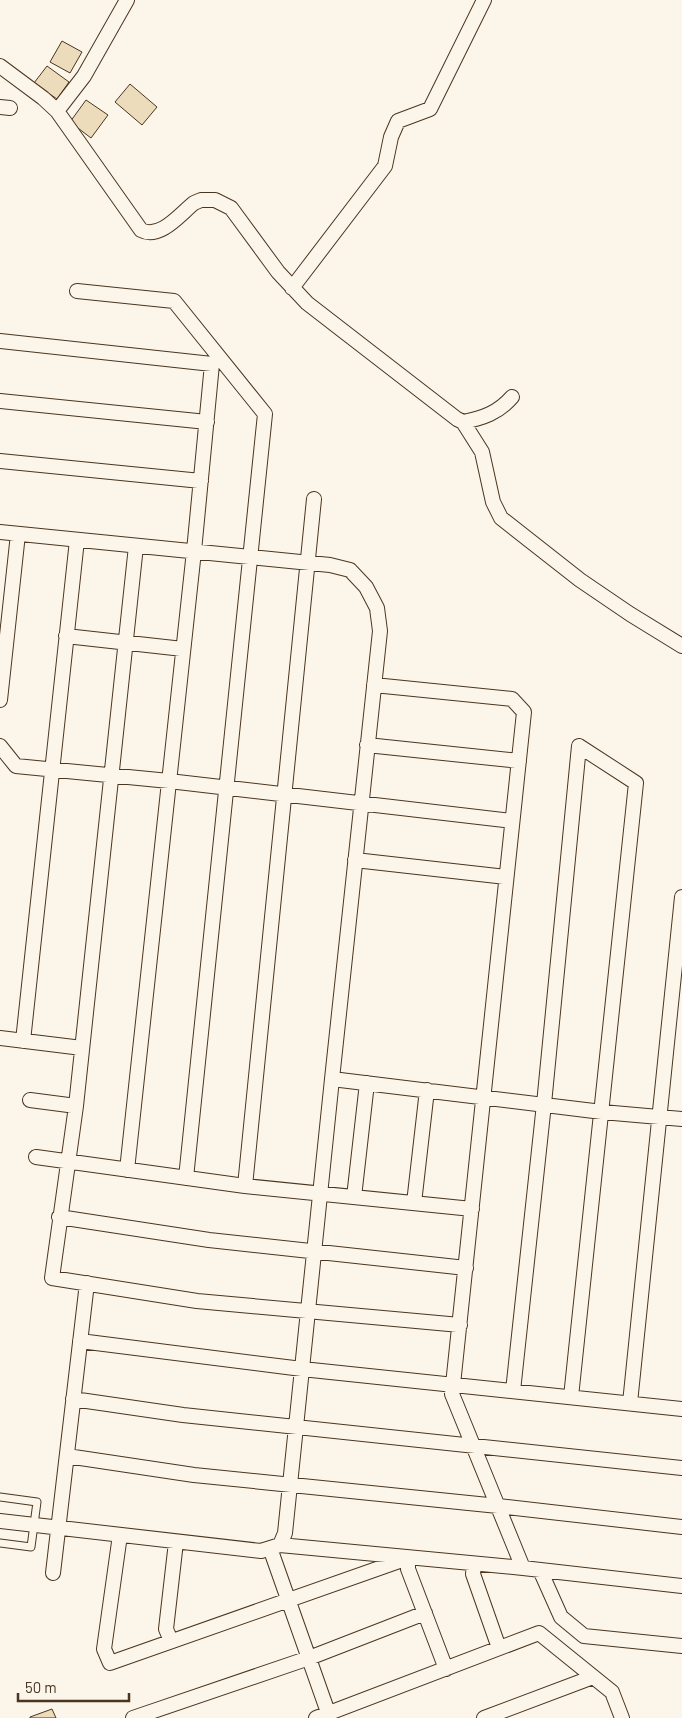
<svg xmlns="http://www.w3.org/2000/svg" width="682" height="1718" viewBox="0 0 682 1718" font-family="Barlow,sans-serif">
  <rect width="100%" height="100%" fill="#fbf6e9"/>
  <path fill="#ecdcbc" stroke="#4a3520" d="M62,41L82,52L70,73L50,62Z
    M47,66L69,82L57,99L34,83Z
    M130,84L157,107L142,125L115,102Z
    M86,100L108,115L91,138L70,122Z
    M52,1709L56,1718H30V1717Z"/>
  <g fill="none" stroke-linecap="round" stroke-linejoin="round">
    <defs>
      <path id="service" d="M0,1497L37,1502L31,1547L0,1543"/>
      <path id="minor" d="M0,66L43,98L57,111L141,230C160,240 180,214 194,203L201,200H215L231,208L278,272L307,303L457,419L463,422L482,452L493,502L501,518L580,580L630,614L682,646
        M0,107L10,108
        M57,111L84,76L127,0
        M292,288L385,166L391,137L398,121L430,109L484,0
        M77,291L174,301L265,414L186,1178
        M0,341L212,364L194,551L127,1170
        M0,401L207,422
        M463,422C483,418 498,413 512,397
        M0,461L201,481
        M0,532L330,565L350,570L366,587L377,608L380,631L332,1079
        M136,546L76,1106L52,1278L197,1301L460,1325
        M66,636L183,649
        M374,685L512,699L524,712L452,1394L523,1568
        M0,700L18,534
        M367,745L519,761
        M0,746L16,766L169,781L512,821
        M355,860L506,877
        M0,1038L82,1048
        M23,1041L77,540
        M30,1100L76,1106
        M36,1157L245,1186L472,1209
        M245,1186L314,499
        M354,1197L367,1083
        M414,1203L427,1090
        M59,1217L209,1240L466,1268
        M80,1341L302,1369L682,1409
        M513,1391L544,1104L579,746L636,783L571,1397
        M73,1399L183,1415L682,1468
        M630,1403L682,897
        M67,1456L194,1475L498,1506L682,1527
        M0,1521L261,1551L280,1545L285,1533L332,1079L602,1112L682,1119
        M120,1535L104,1649L110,1663L408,1558V1569L446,1669
        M280,1545L523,1568L682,1586
        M270,1548L330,1718
        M474,1564L473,1574L499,1648
        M540,1570L561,1617L584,1636L682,1646
        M53,1573L87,1283
        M171,1641L166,1629L176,1542
        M133,1718L309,1658L425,1613
        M316,1718L539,1633L612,1692L622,1718
        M484,1718L593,1677"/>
    </defs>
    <use href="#service" stroke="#4a3520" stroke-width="9"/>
    <use href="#minor" stroke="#4a3520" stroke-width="16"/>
    <use href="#service" stroke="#fbf6e9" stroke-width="7"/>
    <use href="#minor" stroke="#fbf6e9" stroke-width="14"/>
  </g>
  <path d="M18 1693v8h111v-8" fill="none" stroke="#4a3520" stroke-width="2.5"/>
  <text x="25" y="1693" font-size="15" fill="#4a3520" stroke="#fbf6e9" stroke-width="4" paint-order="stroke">50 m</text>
</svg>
